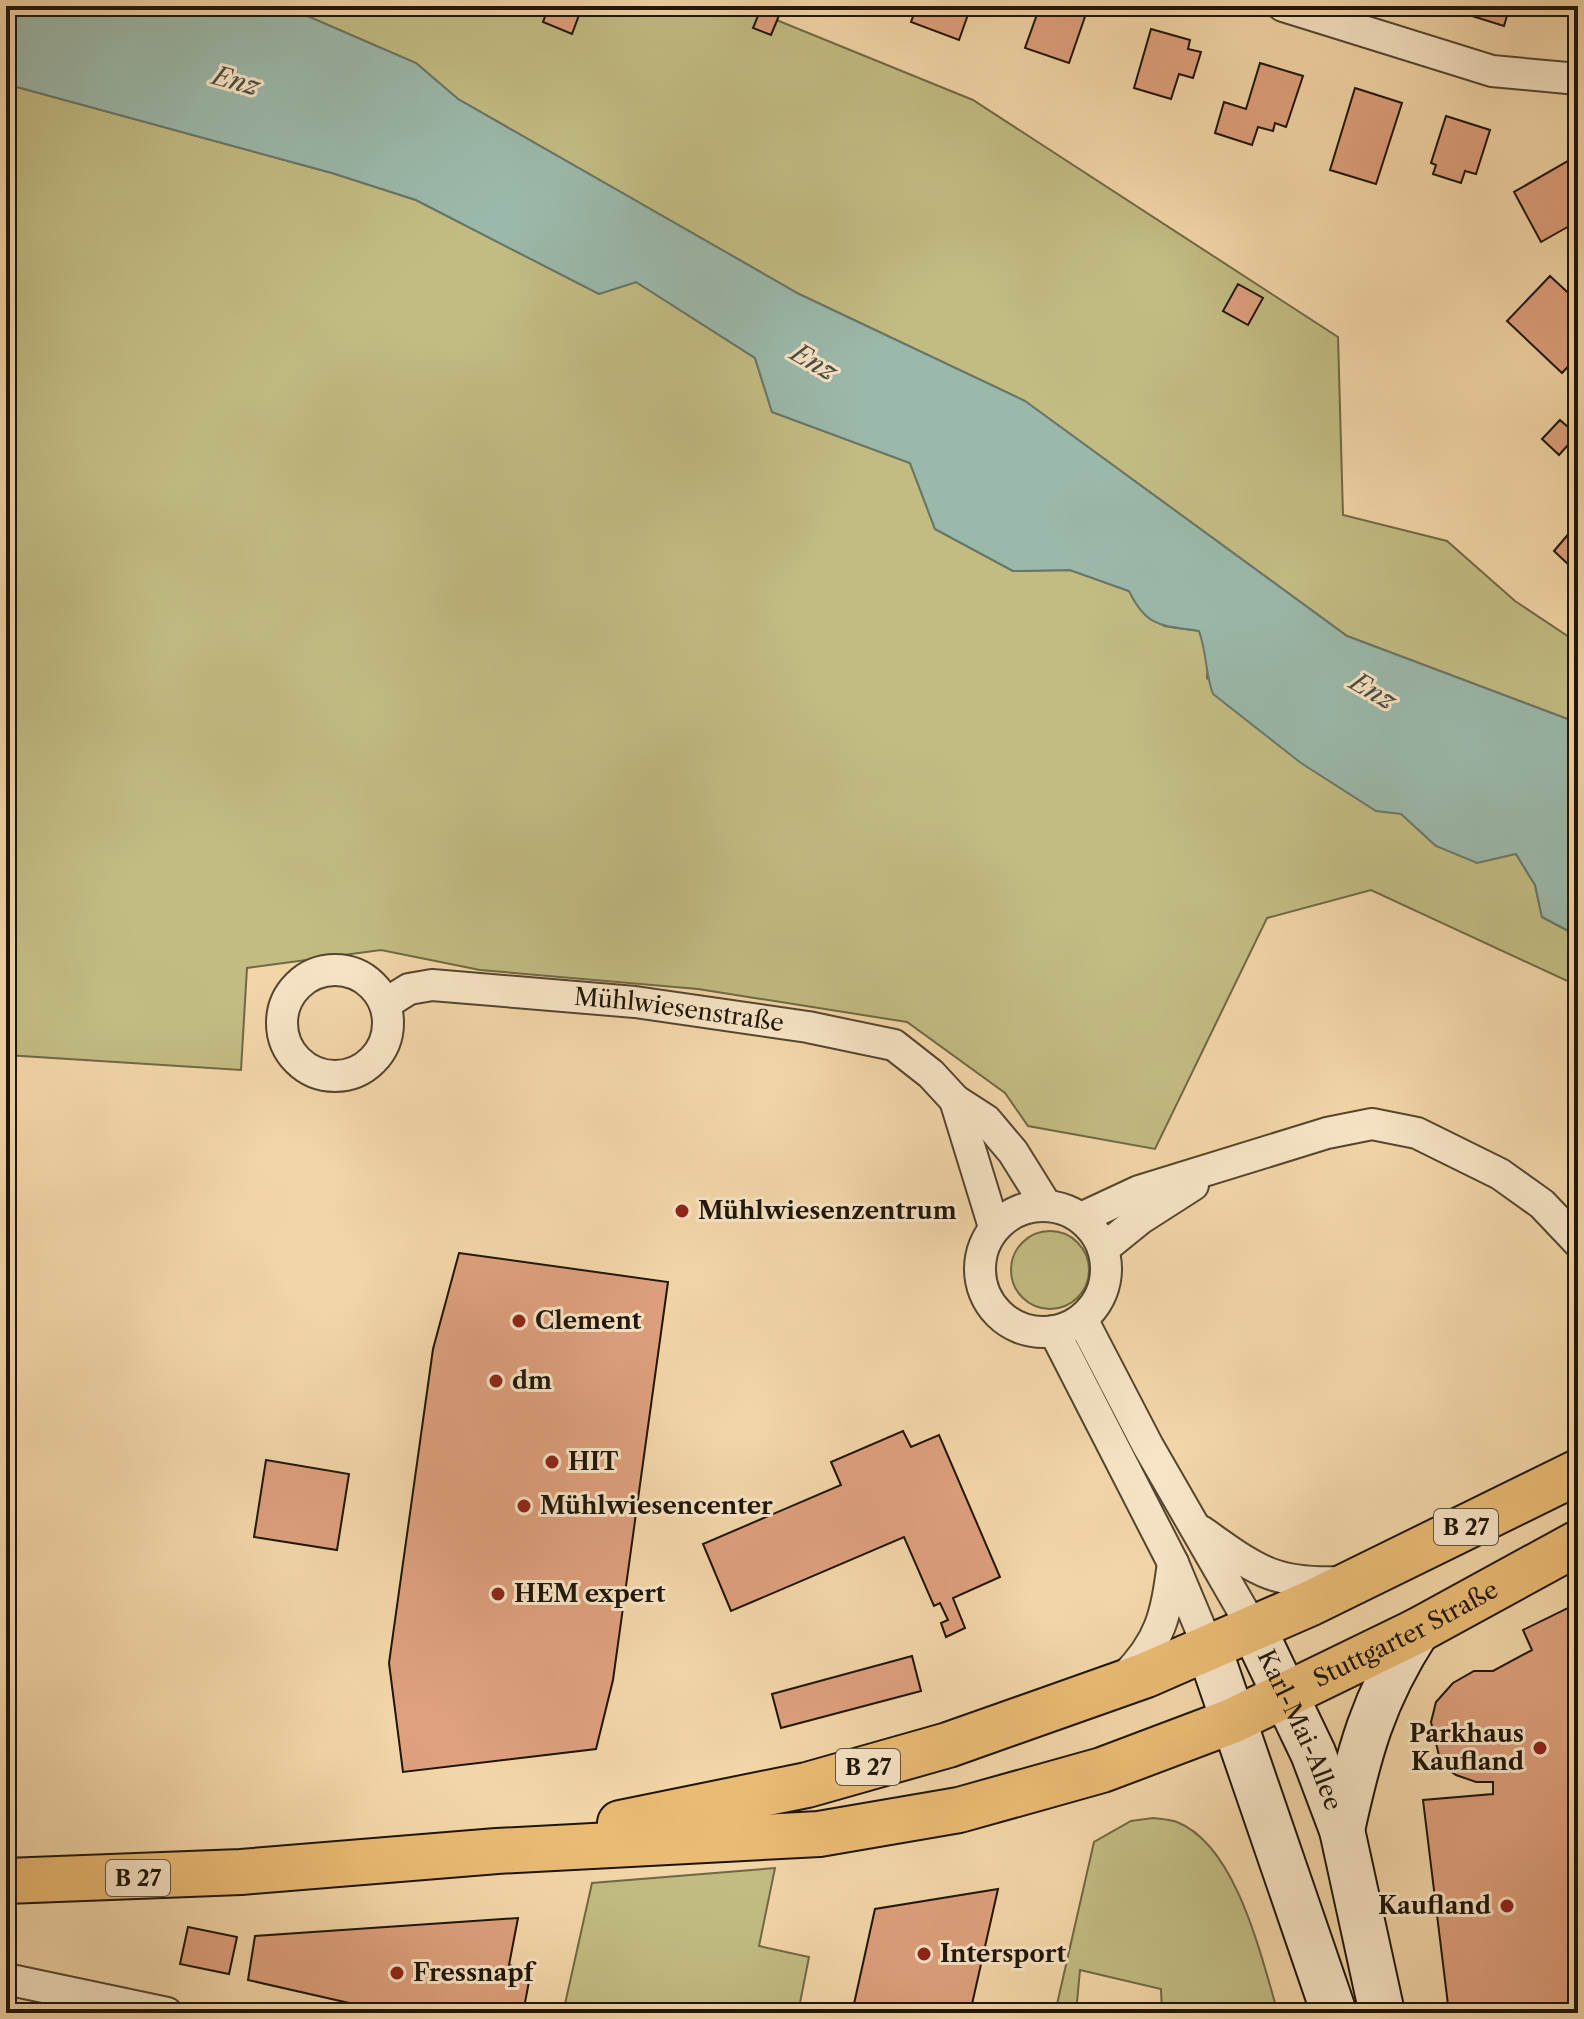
<svg xmlns="http://www.w3.org/2000/svg" width="1584" height="2019" viewBox="0 0 1584 2019" font-family="'Libre Caslon Text',serif">
  <rect width="100%" height="100%" fill="#f3d6a8"/>
  <filter id="stains"><feTurbulence type="fractalNoise" baseFrequency=".0025" numOctaves="4"/><feColorMatrix values="0 0 0 0 .2 0 0 0 0 .09 0 0 0 0 .02 0 0 0 .5 -.17"/></filter>
  <radialGradient id="worn" r=".72"><stop offset=".6" stop-color="#630" stop-opacity="0"/><stop offset="1" stop-color="#630" stop-opacity=".3"/></radialGradient>
  <path fill="#c2bc83" stroke="#706845" stroke-width="2" d="M284,6H742L973,100L1338,337L1343,515L1447,541L1515,601L1578,643V723L1347,636L1025,401L799,294L458,99L416,63Z
    M6,84L332,173L416,200L599,294L636,282L755,358L772,412L910,463L935,529L1013,571L1070,570L1129,591L1164,626L1199,631L1208,656L1207,678L1376,810L1401,813L1436,846L1516,854L1535,885L1542,917L1578,936V986L1371,890L1267,918L1155,1149L1028,1126L1005,1093L907,1022L698,989L480,970L381,950L247,968L241,1070L6,1055Z
    M1011 1270a39 39 0 1 1 78 0a39 39 0 1 1-78 0Z
    M1153,1818C1161,1819 1170,1819 1177,1822C1237,1846 1261,1957 1278,2013H1162L1161,1989L1080,1970L1076,2013H1055L1094,1842L1131,1821Z
    M775,1868L759,1946L809,1957L798,2013H563L592,1883Z"/>
  <path fill="#9bb9ab" stroke="#697769" stroke-width="2" d="M6,6H284L416,63L458,99L799,294L1025,401L1347,636L1578,723V936L1542,917L1535,885L1516,854L1477,863L1436,846L1401,814L1376,811L1301,763L1213,694C1205,673 1207,653 1199,631C1161,625 1147,628 1129,591L1070,570L1013,571L935,529L910,463L772,412L755,358L636,282L599,294L416,200L332,173L6,84Z"/>
  <path fill="#dea07d" stroke="#1f1507" stroke-width="2" d="M549,6L582,7L572,34L543,22Z
    M762,6H783L771,35L753,28Z
    M917,6H971L959,40L911,22Z
    M1040,6L1088,8L1069,63L1025,48Z
    M1454,6H1510L1504,26L1453,10Z
    M1151,29L1190,40L1188,49L1201,52L1193,78L1179,74L1171,99L1134,88Z
    M1260,63L1303,76L1286,127L1275,123L1273,131L1258,127L1252,145L1215,133L1224,102L1246,109Z
    M1355,88L1402,103L1376,184L1330,170Z
    M1446,116L1490,130L1476,174L1465,171L1461,183L1433,174L1436,165L1431,163Z
    M1568,161L1578,181V221L1541,242L1514,192Z
    M1550,276L1578,302V356L1562,373L1507,321Z
    M1238,284L1263,298L1248,325L1223,311Z
    M1560,420L1577,435L1559,455L1542,439Z
    M1577,524L1578,559L1571,567L1554,551Z
    M459,1253L668,1282L613,1680L596,1749L403,1772L389,1663L433,1349Z
    M903,1431L911,1447L939,1435L1000,1577L953,1598L965,1628L946,1637L941,1623L948,1620L940,1603L934,1606L904,1537L731,1611L703,1544L841,1485L831,1462Z
    M266,1460L349,1474L337,1550L254,1537Z
    M1578,1603V2013H1449L1423,1800L1493,1794V1782H1476L1456,1775L1441,1764L1431,1722L1436,1702L1453,1683L1474,1671H1493L1532,1650L1523,1630Z
    M912,1656L921,1691L781,1728L772,1694Z
    M998,1889L970,2013H852L875,1909Z
    M518,1918L509,1965L531,1971L523,2013H393L248,1980L255,1936Z
    M188,1927L237,1937L229,1974L180,1964Z"/>
  <g fill="none" stroke-linecap="round" stroke-linejoin="round">
    <defs>
      <g id="street">
        <path d="M1283,6L1492,71L1578,79"/>
        <circle cx="335" cy="1023" r="53"/>
        <path id="s1" d="M385,1004L409,989L432,985L635,1002L808,1027L894,1045L931,1074L955,1100L986,1120L1013,1152L1046,1205"/>
        <path d="M955,1100L994,1227"/>
        <circle cx="1043" cy="1269" r="63"/>
        <path d="M1081,1218L1139,1191L1327,1133L1372,1124L1417,1133L1500,1174L1542,1204L1578,1242"/>
        <path d="M1103,1249L1140,1219L1193,1185"/>
        <path d="M1082,1319L1148,1446L1254,1630"/>
        <path d="M1054,1331L1173,1563L1209,1649"/>
        <path d="M1201,1531C1255,1569 1272,1585 1342,1582"/>
        <path d="M1124,1678C1162,1640 1166,1614 1173,1563"/>
        <path d="M6,1979L167,2013"/>
      </g>
      <g id="secondary">
        <path id="s2" d="M1254,1630L1313,1753L1342,1830L1382,2013"/>
        <path d="M1209,1649L1334,2013"/>
        <path d="M1342,1830C1359,1752 1373,1699 1417,1631"/>
      </g>
      <g id="primary">
        <path d="M620,1823L807,1785L948,1745L1146,1675L1311,1603L1578,1472"/>
        <path id="s3" d="M6,1881L241,1872L497,1851L819,1834L959,1810L1102,1770L1232,1721L1417,1631L1578,1543"/>
      </g>
    </defs>
    <use href="#street" stroke="#54452f" stroke-width="34"/>
    <use href="#secondary" stroke="#1f1507" stroke-width="48"/>
    <use href="#primary" stroke="#1f1507" stroke-width="48"/>
    <use href="#street" stroke="#f7e4c6" stroke-width="30"/>
    <use href="#secondary" stroke="#f7e4c6" stroke-width="44"/>
    <use href="#primary" stroke="#eabb74" stroke-width="44"/>
  </g>
  <g fill="#8f2418" stroke="#f7e4c6" stroke-width="3">
    <circle cx="682" cy="1211" r="8"/>
    <circle cx="519" cy="1321" r="8"/>
    <circle cx="496" cy="1381" r="8"/>
    <circle cx="552" cy="1462" r="8"/>
    <circle cx="524" cy="1506" r="8"/>
    <circle cx="498" cy="1594" r="8"/>
    <circle cx="1540" cy="1748" r="8"/>
    <circle cx="1507" cy="1906" r="8"/>
    <circle cx="924" cy="1954" r="8"/>
    <circle cx="397" cy="1973" r="8"/>
  </g>
  <g text-anchor="middle" stroke-width="6" stroke-linejoin="round" paint-order="stroke">
    <g fill="#f7e4c6" stroke="#605340" stroke-width="2">
      <rect x="1434" y="1509" width="64" height="36" rx="6"/>
      <rect x="836" y="1749" width="64" height="36" rx="6"/>
      <rect x="106" y="1860" width="64" height="36" rx="6"/>
    </g>
    <g font-size="22" font-weight="bold" fill="#1f1507">
      <text x="1466" y="1535">B 27</text>
      <text x="868" y="1775">B 27</text>
      <text x="138" y="1886">B 27</text>
    </g>
    <g font-size="24" fill="#1f1507" stroke="#f7e4c6">
      <text dy="8" stroke="none"><textPath href="#s1" startOffset="300">Mühlwiesenstraße</textPath></text>
      <text dy="8" stroke="none"><textPath href="#s3" startOffset="1438">Stuttgarter Straße</textPath></text>
      <text dy="8" stroke="none"><textPath href="#s2" startOffset="110">Karl-Mai-Allee</textPath></text>
    </g>
    <g font-size="24" font-weight="bold" fill="#1f1507" stroke="#f7e4c6" text-anchor="start">
      <text x="698" y="1219">Mühlwiesenzentrum</text>
      <text x="535" y="1329">Clement</text>
      <text x="512" y="1389">dm</text>
      <text x="568" y="1470">HIT</text>
      <text x="540" y="1514">Mühlwiesencenter</text>
      <text x="514" y="1602">HEM expert</text>
      <text x="1524" y="1742" text-anchor="end">Parkhaus<tspan x="1524" dy="28">Kaufland</tspan></text>
      <text x="1491" y="1914" text-anchor="end">Kaufland</text>
      <text x="940" y="1962">Intersport</text>
      <text x="413" y="1981">Fressnapf</text>
    </g>
    <g font-size="26" font-style="italic" fill="#4a4e40" stroke="#f7e4c6">
      <text transform="translate(236 81) rotate(15)" y="9">Enz</text>
      <text transform="translate(814 362) rotate(30)" y="9">Enz</text>
      <text transform="translate(1373 691) rotate(30)" y="9">Enz</text>
    </g>
  </g>
  <rect width="1584" height="2019" fill="none" stroke="#f3d6a8" stroke-width="32"/>
  <rect x="8" y="8" width="1568" height="2003" fill="none" stroke="#1f1507" stroke-width="4"/>
  <rect x="16" y="16" width="1552" height="1987" fill="none" stroke="#1f1507" stroke-width="2"/>
  <rect width="100%" height="100%" filter="url(#stains)"/>
  <rect width="100%" height="100%" fill="url(#worn)"/>
</svg>
